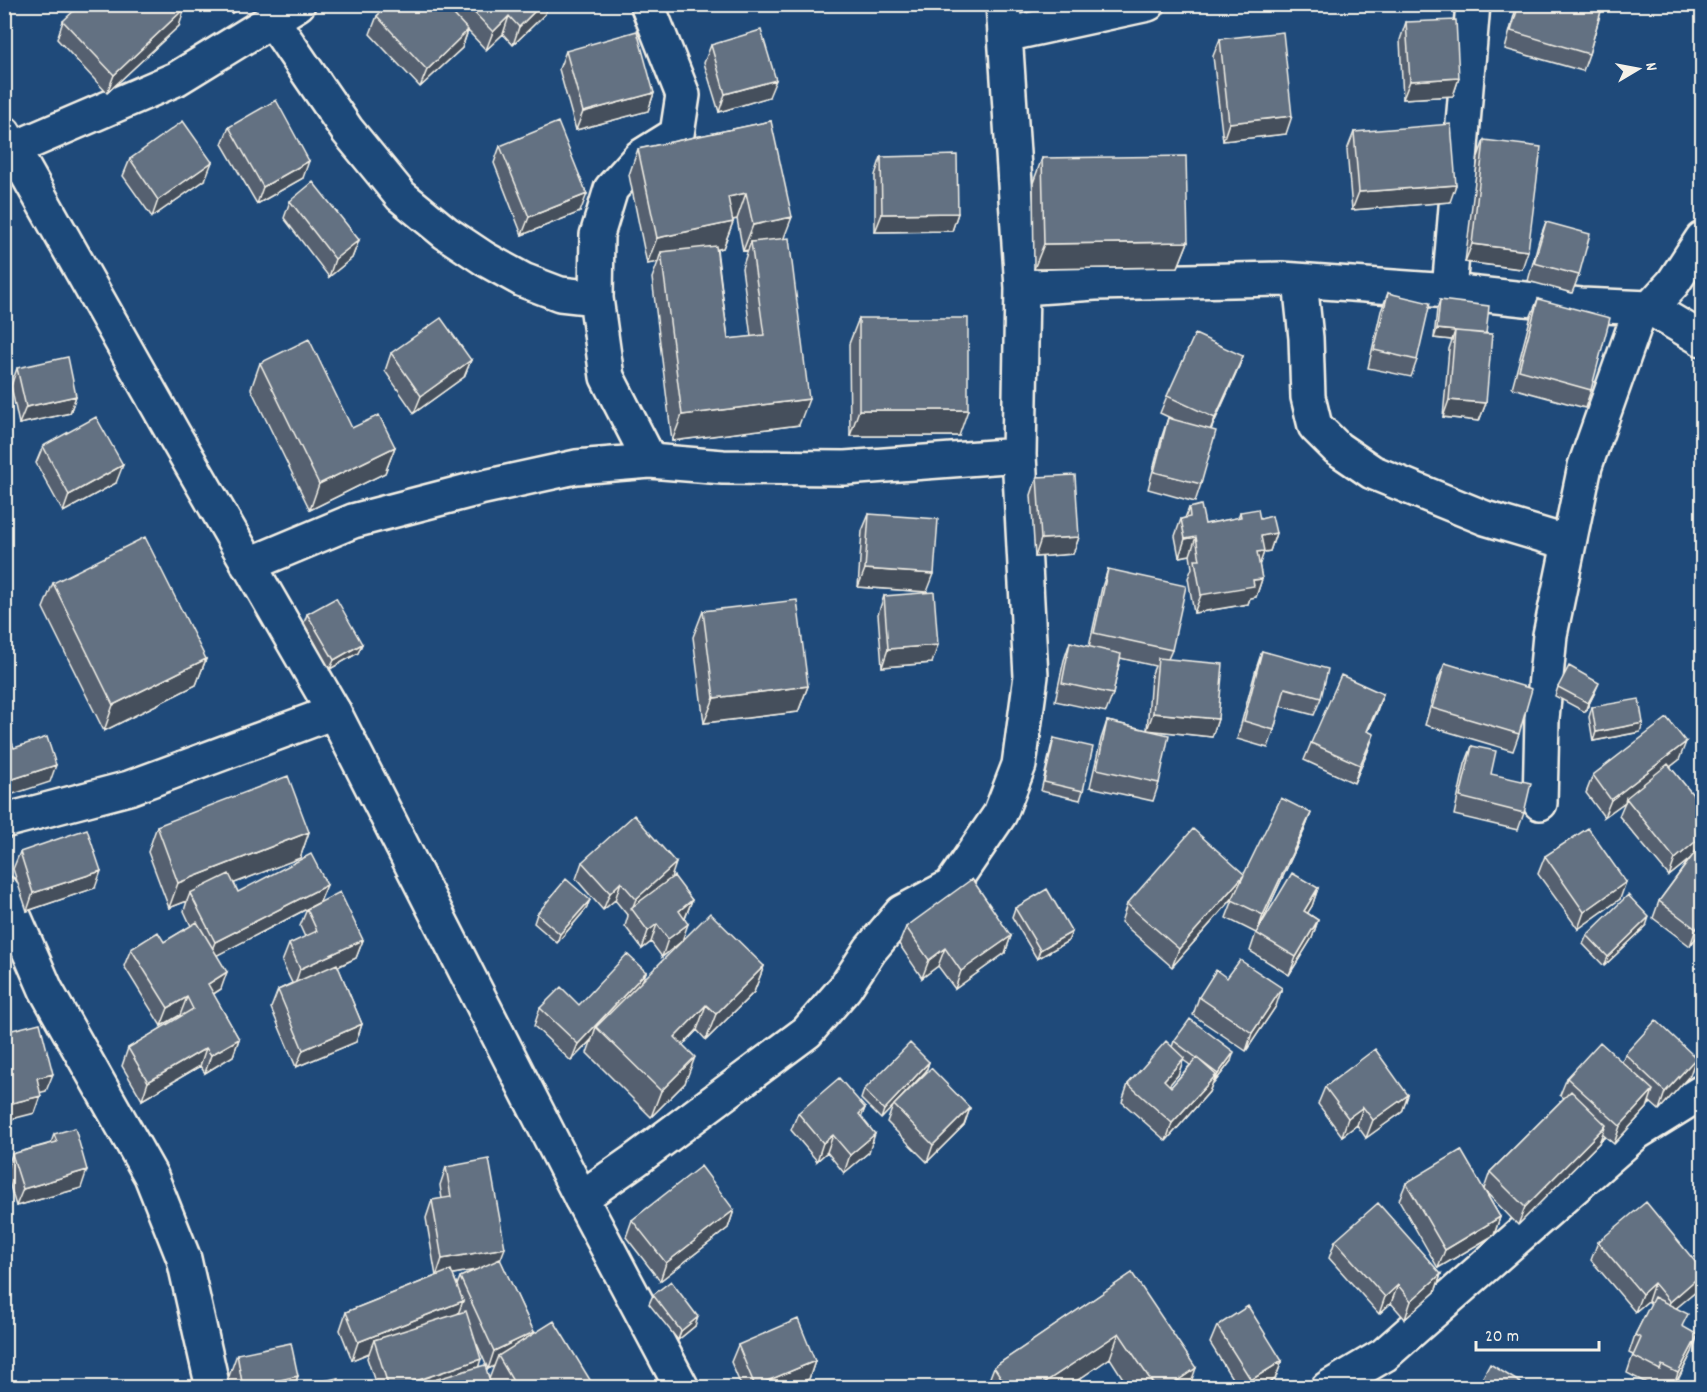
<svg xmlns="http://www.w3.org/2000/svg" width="1707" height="1392" viewBox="0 0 1707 1392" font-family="Dekko,sans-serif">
  <rect width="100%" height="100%" fill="#1f4a7a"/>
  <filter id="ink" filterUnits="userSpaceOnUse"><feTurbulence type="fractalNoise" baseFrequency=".0167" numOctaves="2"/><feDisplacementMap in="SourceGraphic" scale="12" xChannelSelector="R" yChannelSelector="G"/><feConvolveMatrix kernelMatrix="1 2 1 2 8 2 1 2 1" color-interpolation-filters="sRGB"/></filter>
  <g filter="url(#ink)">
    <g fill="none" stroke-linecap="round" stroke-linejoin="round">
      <defs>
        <path id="street" d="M647,4L683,95L677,134L640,157L611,189L597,235L596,298L607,377L650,461
          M272,20L347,130L401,196L446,233L485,259L523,280L560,294L596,298
          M1005,35L1148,4
          M13,149L176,79L298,4
          M1300,281L1306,338L1308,397L1315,426L1337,448L1372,472L1485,518L1569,543
          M1022,288L1095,283L1282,279L1449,291L1581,305L1650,308L1702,339
          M1449,291L1473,4
          M1650,308L1673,283L1702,239
          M248,565L353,521L480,488L576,467L650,461L723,467L845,468L1019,455
          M1540,803L1542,719L1550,635L1585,466L1641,308
          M4,821L129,788L334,712
          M4,893L46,990L151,1176L184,1259L213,1388
          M581,1198L634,1161L807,1032L845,988L870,950L902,912L951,886L1000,814L1019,765L1031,676L1019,455L1022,288L1003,4
          M1328,1388L1384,1355L1636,1133L1702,1092"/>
        <path id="secondary" d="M4,133L173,433L334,712L581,1198L682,1388"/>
      </defs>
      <use href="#street" stroke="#f4f1e8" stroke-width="38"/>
      <use href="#secondary" stroke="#f4f1e8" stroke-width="38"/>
      <use href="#street" stroke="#1f4a7a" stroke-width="33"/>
      <use href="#secondary" stroke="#1f4a7a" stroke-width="33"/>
    </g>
    <path fill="#556170" stroke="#f4f1e8" stroke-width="1.5" fill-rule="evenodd" d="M228,4H248L232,13Z
      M389,4H548L545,14L513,45L503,34L486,50L468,31L462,48L420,87L370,34L377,16Z
      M1517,4H1603L1589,54L1583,71L1505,49Z
      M63,21L179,26L107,93L57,39Z
      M1406,22L1459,78L1453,96L1403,99L1400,40Z
      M1220,39L1286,134L1223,141L1213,56Z
      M711,45L769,97L719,112L704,63Z
      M566,51L654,93L648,111L576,130L559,69Z
      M771,121L784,238L799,425L672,441L652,278L658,262L647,264L629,175L638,149ZM737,219L743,251L748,250L742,268L751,337L728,339L717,249L723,248L733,222L732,220Z
      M229,127L303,178L257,204L222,144Z
      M1354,132L1450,202L1352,210L1347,150Z
      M1484,140L1522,269L1465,262L1478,157Z
      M500,146L580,212L522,235L494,163Z
      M881,157L958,213L952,231L875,232V175Z
      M1042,158L1188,242L1178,267L1034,269L1033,183Z
      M130,159L205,180L152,217L123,176Z
      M290,201L359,240L352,258L329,277L284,218Z
      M1546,222L1579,275L1572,293L1528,281L1539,240Z
      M1388,293L1417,360L1411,377L1368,368L1381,311Z
      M1538,299L1591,390L1585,408L1512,388L1531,316Z
      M1440,300L1486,334V403L1479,421L1443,417L1449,349L1452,340L1434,338L1437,309Z
      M859,318L959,436H850L849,344Z
      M391,353L471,360L464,377L414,413L385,371Z
      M1243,356L1236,374L1211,430L1201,484L1195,502L1148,489L1162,436L1168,418L1175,420L1160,413L1167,396Z
      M260,363L352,428L395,447L385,473L310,510L251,389Z
      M17,368L76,396L70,413L19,424L11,386Z
      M43,446L116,483L63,512L36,463Z
      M1037,477L1079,537L1073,554L1035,557L1031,495Z
      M1189,508L1205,524L1238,518L1240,512L1260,519L1276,533L1270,551L1264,552L1259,564L1262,579L1256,597L1250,598L1248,604L1194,613L1188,578L1192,568L1190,555L1179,557L1175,536L1181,519L1185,518Z
      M869,514L927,592L858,587L862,531Z
      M1108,569L1172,650L1168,659L1218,719L1212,737L1148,730L1159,783L1153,801L1090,787L1101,739L1107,721L1147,730L1151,676L1155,666L1120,658L1113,694L1106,712L1055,701L1064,660L1070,642L1089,647L1102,587Z
      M53,583L206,659L196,685L104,731L43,608Z
      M884,596L932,663L882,667L878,614Z
      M703,611L808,686L798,712L704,723L693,637Z
      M307,614L362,644L358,653L330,669L304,623Z
      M1262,651L1321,698L1314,715L1280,706L1274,730L1268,748L1237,739L1256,669Z
      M1445,663L1519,734L1513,751L1425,725L1438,680Z
      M1558,687L1595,692L1585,712L1555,696Z
      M1383,694L1368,731V751L1354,783L1304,760L1311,743Z
      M1592,707L1643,723L1640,732L1593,741L1589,717Z
      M1054,738L1083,791L1080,800L1041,791L1051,747Z
      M1472,746L1491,774L1524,813L1518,830L1454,815L1465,764Z
      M1679,760L1670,767L1702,806V930L1690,946L1653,918L1659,901L1689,860L1669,876L1619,816L1625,802L1604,817L1586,793L1593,775Z
      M1311,813L1304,831L1259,928L1318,888L1312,906L1307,913L1318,920L1312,938L1289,975L1250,951L1256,933L1226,918L1234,897L1172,967L1121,922L1127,904L1244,874Z
      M157,826L309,832L300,858L234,883L238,892L320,902L363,940L356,958L338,967L362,1024L356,1042L296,1067L271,1008L278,990L292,983L282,962L289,944L305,937L300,926L307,909L217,955L221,989L213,994L239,1039L233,1056L205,1073L200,1066L142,1100L122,1066L128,1048L181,1017L180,1015L161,1026L124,966L131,949L164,942L191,926L184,911L187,901L169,908L148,852Z
      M20,852L95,888L27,911L13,869Z
      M1545,856L1620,899L1578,929L1538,874Z
      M582,862L671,878L692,900L685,919L682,941L662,957L651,942L642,949L625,926L628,916L615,900L603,910L576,879Z
      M1015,908L1072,932L1068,941L1037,959L1012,917Z
      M586,909L557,943L534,923L537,914Z
      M1646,926L1604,966L1583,944L1587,935Z
      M906,927L1011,936L1005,953L955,989L938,966L922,978L899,944Z
      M764,966L754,992L706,1040L697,1030L683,1045L685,1083L651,1117L587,1053L592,1039L571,1061L534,1026L540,1008L579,1005L646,972L642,981Z
      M1227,978L1276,1006L1246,1051L1193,1015L1199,997Z
      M1174,1041L1231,1061L1214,1083L1213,1082L1209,1092L1166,1141L1122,1102L1128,1084L1172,1047ZM1183,1060L1190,1065L1171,1087L1169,1085L1178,1075Z
      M1625,1054L1696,1058L1690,1075L1659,1110L1649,1101L1647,1108L1614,1144L1602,1134L1599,1143L1518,1225L1485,1191L1500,1217L1494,1235L1438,1268L1399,1200L1406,1183L1484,1189L1490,1172L1564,1098L1560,1095L1567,1078L1622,1062Z
      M929,1062L926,1071L905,1093L970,1108L964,1125L927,1162L887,1122L893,1106L881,1119L861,1099L864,1090Z
      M1325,1087L1408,1095L1402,1112L1366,1138L1357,1125L1342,1136L1318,1104Z
      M865,1108L861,1117L869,1152L844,1173L827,1152L817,1161L791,1130L798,1113Z
      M54,1134L81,1188L16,1206L6,1172L12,1154L51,1143Z
      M446,1167L500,1260L534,1332L595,1388H377L367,1358L369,1353L352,1360L340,1330L346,1312L436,1276L426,1218L432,1200L442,1199L440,1185ZM475,1270L460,1277L457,1285L453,1274ZM477,1344L488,1369L494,1366L489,1379L479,1367Z
      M734,1210L728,1228L660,1281L626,1237L632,1220Z
      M1335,1241L1441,1274L1435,1292L1405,1319L1391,1303L1379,1314L1329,1258Z
      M1598,1242L1698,1290L1676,1308L1692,1352L1674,1388H1665L1656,1383L1654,1387L1627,1373L1633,1355L1629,1353L1635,1335L1651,1304L1648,1301L1635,1312L1591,1260Z
      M1132,1273L1189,1388H1129L1110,1358L1066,1388H986L994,1367Z
      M653,1295L695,1326L678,1340L649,1304Z
      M1217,1326L1282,1361L1275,1379L1262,1388H1238L1210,1343Z
      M738,1345L815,1361L809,1379L788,1388H742L731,1362Z
      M237,1354L298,1376L294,1387L340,1388H229L228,1379Z"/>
    <path fill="#454f5b" stroke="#f4f1e8" stroke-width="1.5" d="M235,4H248L232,13Z
      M542,4H548L545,14L513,45L519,27Z
      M185,8L179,26L107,93L114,75Z
      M509,16L503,34L486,50L493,32Z
      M468,30L462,48L420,87L427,70Z
      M1459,78L1453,96L1403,99L1410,81Z
      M776,80L769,97L719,112L725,94Z
      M654,93L648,111L576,130L583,112Z
      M1292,116L1286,134L1223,141L1229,123Z
      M309,161L303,178L257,204L263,187Z
      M212,162L205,180L152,217L158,200Z
      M1456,185L1450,202L1352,210L1359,192Z
      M746,193L737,219L718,223L728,197Z
      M587,194L580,212L522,235L529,217Z
      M958,213L952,231L875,232L882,214Z
      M792,217L782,243L751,242L748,250L743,251L753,225Z
      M733,222L723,248L662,261L661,252L658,262L647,264L657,238Z
      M359,240L352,258L329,277L335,259Z
      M1188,242L1178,267L1034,269L1044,244Z
      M1472,244L1528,251L1522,269L1465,262Z
      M1437,329L1455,331L1452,340L1434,338Z
      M1243,356L1236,374L1208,435L1215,418Z
      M471,360L464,377L414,413L421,396Z
      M76,396L70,413L19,424L26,407Z
      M809,399L799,425L672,441L682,415Z
      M1449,400L1486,403L1479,421L1443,417Z
      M859,410H968L959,436H850Z
      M395,447L385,473L310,510L319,484Z
      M123,465L116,483L63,512L69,495Z
      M1276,533L1270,551L1264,552L1258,569L1250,570L1261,536Z
      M1079,537L1073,554L1035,557L1041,539Z
      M1196,537L1190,555L1179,557L1185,539Z
      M865,569L934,574L927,592L858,587Z
      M1262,579L1256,597L1250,598L1248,604L1194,613L1201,595L1253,580Z
      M362,644L358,653L330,669L334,660Z
      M938,645L932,663L882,667L888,649Z
      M206,659L196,685L104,731L113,705Z
      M1599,683L1595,692L1585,712L1588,703Z
      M808,686L798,712L704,723L714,698Z
      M1383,694L1377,712L1360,749L1367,731Z
      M1153,713L1218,719L1212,737L1147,730Z
      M1643,723L1640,732L1593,741L1596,732Z
      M1374,734L1368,751L1354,783L1360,765Z
      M1686,742L1679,760L1627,800L1626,798L1625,802L1604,817L1611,800Z
      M56,765L50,782L4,797V782Z
      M1311,813L1304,831L1257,933L1263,915Z
      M309,832L300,858L193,899L190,893L187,901L169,908L178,883Z
      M1702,836V849L1669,876L1675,859Z
      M676,863L670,881L632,909L636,899Z
      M101,871L95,888L27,911L33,893Z
      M1244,875L1238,892L1172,967L1179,949Z
      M621,882L615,900L603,910L610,893Z
      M1626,882L1620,899L1578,929L1584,912Z
      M327,885L320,902L208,960L215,942Z
      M1318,888L1312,906L1298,929L1304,911Z
      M590,900L586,909L557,943L560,934Z
      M692,900L685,918L672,929L679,911Z
      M1649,917L1646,926L1604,966L1608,957Z
      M1318,920L1312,938L1289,975L1296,957Z
      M1702,921V930L1690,946L1696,929Z
      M657,924L651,942L642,949L648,931Z
      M688,924L682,941L662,957L668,939Z
      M1072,932L1068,941L1037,959L1040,950Z
      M1011,936L1005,953L955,989L961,971Z
      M363,940L356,958L294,987L300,969Z
      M945,948L938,966L922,978L929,960Z
      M764,966L754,992L706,1040L716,1014Z
      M227,972L221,989L201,1002L208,984Z
      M646,972L639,989L596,1027L592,1039L571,1061L578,1044Z
      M1282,988L1276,1006L1246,1051L1252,1033Z
      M187,997L180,1015L161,1026L168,1008Z
      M706,1005L697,1030L665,1063L675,1037Z
      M362,1024L356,1042L296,1067L303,1050Z
      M239,1039L233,1056L205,1073L211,1055Z
      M206,1048L200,1066L142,1100L148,1082Z
      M1234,1052L1231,1061L1214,1083L1218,1074Z
      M695,1057L685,1083L651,1117L661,1091Z
      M1184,1058L1178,1075L1158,1098L1164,1080Z
      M1696,1058L1690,1075L1659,1110L1665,1092Z
      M929,1062L926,1071L881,1119L884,1110Z
      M53,1074L46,1091L30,1095L37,1078Z
      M1216,1075L1209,1092L1166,1141L1172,1123Z
      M1653,1090L1647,1108L1614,1144L1620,1126Z
      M1408,1095L1402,1112L1366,1138L1373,1120Z
      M41,1096L35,1113L4,1121V1105Z
      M1363,1107L1357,1125L1342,1136L1348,1118Z
      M865,1108L858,1126L859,1114Z
      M970,1108L964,1125L927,1162L933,1145Z
      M1606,1125L1599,1143L1518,1225L1525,1207Z
      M875,1134L869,1152L844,1173L850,1155Z
      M833,1135L827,1152L817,1161L823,1143Z
      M87,1170L81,1188L16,1206L23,1189Z
      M734,1210L728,1228L660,1281L666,1263Z
      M1500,1217L1494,1235L1438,1268L1445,1250Z
      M505,1248L498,1266L436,1277L442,1259Z
      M1441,1274L1435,1292L1405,1319L1411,1301Z
      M1702,1274V1278L1698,1290L1663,1319L1670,1302Z
      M1654,1283L1648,1301L1635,1312L1642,1294Z
      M1398,1285L1391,1303L1379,1314L1385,1297Z
      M463,1301L456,1319L374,1340L369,1353L352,1360L358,1342Z
      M698,1317L695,1326L678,1340L681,1331Z
      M534,1332L528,1350L498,1356L494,1366L488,1369L494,1351Z
      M1119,1333L1110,1358L1066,1388H1043L1044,1383Z
      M1698,1335L1692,1352L1673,1388L1678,1373Z
      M481,1359L475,1377L443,1388H395Z
      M815,1361L809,1379L788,1388H755V1386Z
      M1282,1361L1275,1379L1262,1388H1249L1251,1380Z
      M1196,1368L1189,1388H1167Z
      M298,1376L293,1388H272L275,1381Z"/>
    <path fill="#637182" stroke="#f4f1e8" stroke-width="1.5" d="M81,4H182L185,8L114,75L63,21Z
      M389,4H444L468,30L427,70L377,16Z
      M466,4H542L519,27L509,16L493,32Z
      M1519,4H1603L1589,54L1511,31Z
      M1456,20L1459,78L1410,81L1406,22Z
      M761,30L776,80L725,94L711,45Z
      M637,31L654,93L583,112L566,51Z
      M1283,32L1292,116L1229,123L1220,39Z
      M276,100L309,161L263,187L229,127Z
      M183,121L212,162L158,200L130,159Z
      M771,121L792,217L753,225L746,193L728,197L733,222L657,238L638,149Z
      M558,122L587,194L529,217L500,146Z
      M1451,124L1456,185L1359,192L1354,132Z
      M1484,140L1541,147L1528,251L1472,244Z
      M957,155L958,213L882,214L881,157Z
      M1186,156L1188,242L1044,244L1042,158Z
      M313,182L359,240L335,259L290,201Z
      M1546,222L1590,234L1579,275L1534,263Z
      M789,238L809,399L682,415L661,252L716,246L728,339L764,335L751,242Z
      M1388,293L1430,303L1417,360L1374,350Z
      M1538,299L1610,318L1591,390L1519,370Z
      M1440,300L1489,306L1486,334L1437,329Z
      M441,318L471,360L421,396L391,353Z
      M859,318H968V410H859Z
      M1455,331L1492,334L1486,403L1449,400Z
      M1195,334L1243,356L1215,418L1167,396Z
      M309,339L352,428L379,415L395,447L319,484L260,363Z
      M68,357L76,396L26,407L17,368Z
      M96,417L123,465L69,495L43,446Z
      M1168,418L1216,431L1201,484L1154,472Z
      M1075,475L1079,537L1041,539L1037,477Z
      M1201,505L1205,524L1241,517L1240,512L1258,509L1260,519L1272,516L1276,533L1261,536L1264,551L1257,552L1262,579L1253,580L1254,586L1201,595L1195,560H1200L1196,537L1185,539L1181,519L1190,517L1189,508Z
      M869,514L938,519L934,574L865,569Z
      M145,537L206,659L113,705L53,583Z
      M1108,569L1186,586L1172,650L1094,633Z
      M934,592L938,645L888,649L884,596Z
      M336,598L362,644L334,660L307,614Z
      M797,600L808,686L714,698L703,611Z
      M1070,642L1121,654L1113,694L1062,683Z
      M1262,651L1328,669L1321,698L1285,688L1274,730L1244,721Z
      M1158,658L1223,664L1218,719L1153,713Z
      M1445,663L1532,689L1519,734L1432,708Z
      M1569,666L1599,683L1588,703L1558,687Z
      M1341,675L1383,694L1367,731L1374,734L1360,765L1311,743Z
      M1639,699L1643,723L1596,732L1592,707Z
      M1667,718L1686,742L1611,800L1593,775Z
      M4,719L14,748L47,737L56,765L4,782Z
      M1107,721L1169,735L1159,783L1097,769Z
      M1054,738L1093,747L1083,791L1044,782Z
      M1472,746L1496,751L1491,774L1531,783L1524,813L1460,797Z
      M1668,764L1702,806V836L1675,859L1626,798Z
      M288,776L309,832L178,883L157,826Z
      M1281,798L1311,813L1263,915L1232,900L1244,875L1179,949L1127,904L1193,829L1244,874Z
      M634,815L676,863L636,899L621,882L610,893L582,862Z
      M1588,828L1626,882L1584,912L1545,856Z
      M87,829L101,871L33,893L20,852Z
      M1699,847L1702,850V921L1696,929L1659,901Z
      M311,854L327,885L215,942L190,893L229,874L238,892Z
      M1292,873L1318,888L1304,911L1318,920L1296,957L1256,933Z
      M674,876L692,900L679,911L688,924L668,939L657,924L648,931L631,908Z
      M566,879L590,900L560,934L537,914Z
      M972,879L1011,936L961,971L945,948L929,960L906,927Z
      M1047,889L1072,932L1040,950L1015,908Z
      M340,892L363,940L300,969L289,944L317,931L307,909Z
      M1628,895L1649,917L1608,957L1587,935Z
      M710,913L764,966L716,1014L706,1005L675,1037L695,1057L661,1091L596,1027Z
      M197,922L227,972L208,984L239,1039L211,1055L206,1048L148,1082L128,1048L193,1009L187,997L168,1008L131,949L158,932L164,942Z
      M627,954L646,972L578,1044L540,1008L561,987L579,1005Z
      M1240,960L1282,988L1252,1033L1199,997L1216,970L1227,978Z
      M337,964L362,1024L303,1050L278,990Z
      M1190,1019L1234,1052L1218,1074L1174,1041Z
      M1656,1020L1696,1058L1665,1092L1625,1054Z
      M40,1023L53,1074L37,1078L41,1096L4,1105V1032Z
      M1166,1041L1184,1058L1164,1080L1171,1087L1197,1058L1216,1075L1172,1123L1128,1084Z
      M1600,1042L1653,1090L1620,1126L1567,1078Z
      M910,1043L929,1062L884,1110L864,1090Z
      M1375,1049L1408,1095L1373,1120L1363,1107L1348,1118L1325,1087Z
      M931,1068L970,1108L933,1145L894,1105Z
      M839,1078L865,1108L859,1114L875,1134L850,1155L833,1135L823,1143L798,1113Z
      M1571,1091L1606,1125L1525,1207L1490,1172Z
      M75,1128L87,1170L23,1189L12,1154L57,1142L54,1134Z
      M1461,1150L1500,1217L1445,1250L1406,1183Z
      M489,1159L505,1248L442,1259L432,1200L451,1197L446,1167Z
      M701,1166L734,1210L666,1263L632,1220Z
      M1646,1202L1702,1270V1274L1670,1302L1654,1283L1642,1294L1598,1242Z
      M1378,1203L1441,1274L1411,1301L1398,1285L1385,1297L1335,1241Z
      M500,1259L534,1332L494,1351L460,1277Z
      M451,1270L463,1301L358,1342L346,1312Z
      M1132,1273L1196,1368L1167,1388H1156L1119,1333L1044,1383L1047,1388H1008L994,1367Z
      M671,1281L698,1317L681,1331L653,1295Z
      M1654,1297L1688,1314L1682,1326L1698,1335L1678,1373L1662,1365L1660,1370L1633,1356L1641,1338L1635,1335Z
      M1248,1306L1282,1361L1251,1380L1217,1326Z
      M466,1311L481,1359L395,1388H389L374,1340Z
      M798,1319L815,1361L755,1386L738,1345Z
      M554,1321L595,1388H517L498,1356Z
      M291,1343L298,1376L275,1381L276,1388H243L237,1354Z
      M1490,1364L1529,1388H1477Z
      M485,1365L492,1388H407Z
      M1702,1366V1388H1696Z
      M338,1378L340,1388H290Z
      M976,1381L981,1388H968Z
      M958,1382L962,1388H950Z"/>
  </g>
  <rect width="1707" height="1392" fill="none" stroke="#1f4a7a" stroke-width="24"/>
  <rect x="12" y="12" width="1683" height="1368" fill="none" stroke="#f4f1e8" stroke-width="2" filter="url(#ink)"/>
  <g transform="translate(1638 69) rotate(80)" stroke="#1f4a7a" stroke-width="4.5" paint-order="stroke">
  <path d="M0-4.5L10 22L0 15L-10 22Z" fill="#f4f1e8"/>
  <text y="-9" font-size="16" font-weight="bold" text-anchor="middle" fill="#f4f1e8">N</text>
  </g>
  <path d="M1476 1341v9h123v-9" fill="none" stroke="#f4f1e8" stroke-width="3"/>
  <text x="1485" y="1341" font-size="18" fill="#f4f1e8" stroke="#1f4a7a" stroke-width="4.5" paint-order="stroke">20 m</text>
</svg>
